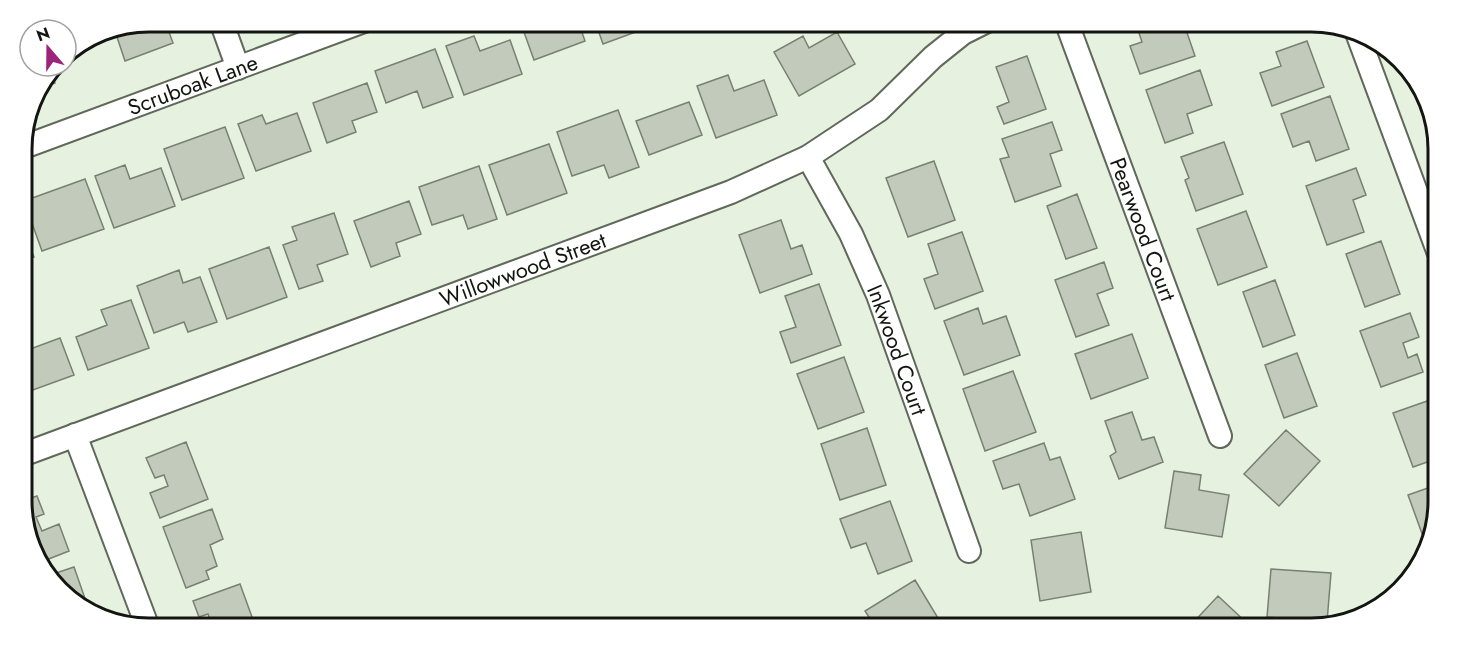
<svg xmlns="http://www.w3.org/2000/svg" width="1460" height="649" viewBox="0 0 1460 649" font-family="Jost,sans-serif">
  <rect width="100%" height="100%" fill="#e7f1e0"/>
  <path fill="#c2cbbb" stroke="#788071" stroke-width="1.5" d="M149,21H165L173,43L125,61L114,28Z
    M520,21H578L585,41L534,60Z
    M595,21H663V22L603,44Z
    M1135,21H1183L1195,56L1140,74L1130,46L1142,42Z
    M1262,21H1288L1265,29Z
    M837,32L855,64L799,96L774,52L803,36L809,48Z
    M474,36L480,51L510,40L522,74L464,95L446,46Z
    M1307,41L1324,87L1272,106L1260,73L1281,66L1276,52Z
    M435,49L453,97L423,108L417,91L386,103L375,71Z
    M1027,56L1046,109L1004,124L997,107L1009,102L996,67Z
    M1200,70L1212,105L1187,114L1193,133L1165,143L1146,90Z
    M51,71L55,83L36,90Z
    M728,75L734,91L764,80L777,115L716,138L697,86Z
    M367,83L377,112L352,121L356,132L327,143L313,103Z
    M1330,96L1349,149L1316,161L1309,141L1293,147L1281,114Z
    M689,102L702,135L649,155L636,121Z
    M618,110L639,167L609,178L604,165L572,176L557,132Z
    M297,113L311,151L256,171L238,124L262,115L266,124Z
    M1052,122L1062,150L1050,154L1061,186L1015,202L1000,159L1009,157L1002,139Z
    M225,127L244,178L182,200L164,149Z
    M1224,142L1243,194L1196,211L1185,180L1189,178L1181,157Z
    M549,144L567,193L507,215L489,165Z
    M934,161L955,220L908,237L886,178Z
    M125,165L130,179L161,168L175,206L114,228L95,176Z
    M479,166L497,219L468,229L463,215L432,225L419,187Z
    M1356,168L1366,195L1353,200L1364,232L1327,245L1306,186Z
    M85,179L104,229L42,251L24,201Z
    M1077,194L1097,248L1066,259L1047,206Z
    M409,201L421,234L396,243L400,256L371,267L354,221Z
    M1246,211L1267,267L1218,285L1197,229Z
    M334,213L348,254L317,265L323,281L299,289L283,245L297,240L292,227Z
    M781,220L791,249L802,245L812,274L760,293L739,235Z
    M21,224L34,257L22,261Z
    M962,232L983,291L935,309L924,279L938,274L928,244Z
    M1381,241L1400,294L1365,307L1346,254Z
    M269,247L287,297L227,319L209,269Z
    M1104,262L1113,288L1097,294L1109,325L1076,337L1055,280Z
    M179,270L183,283L200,277L217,322L188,332L184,322L154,333L137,286Z
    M1275,280L1295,335L1263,347L1243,292Z
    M819,284L841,345L791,363L780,332L796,327L785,296Z
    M131,300L149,348L88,370L76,337L107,325L101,310Z
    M978,308L983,324L1006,316L1020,355L964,375L944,321Z
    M1410,313L1419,337L1403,343L1408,358L1417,354L1423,372L1381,387L1360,331Z
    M1132,334L1148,378L1091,399L1075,354Z
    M60,338L74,375L22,394V352Z
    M1297,353L1317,406L1284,418L1265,365Z
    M844,357L864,412L818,429L797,374Z
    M1013,371L1036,432L985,451L963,389Z
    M1430,400L1439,424V458L1413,467L1393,413Z
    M1132,412L1142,440L1154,437L1163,462L1119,479L1110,456L1116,452L1105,421Z
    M867,428L886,485L840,500L821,444Z
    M1286,430L1320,461L1279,506L1244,474Z
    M186,442L208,499L160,518L150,493L168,486L164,475L155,478L146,458Z
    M1044,443L1050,460L1060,457L1075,499L1030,516L1019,484L1003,489L993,461Z
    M1174,471L1201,475L1199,490L1229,495L1222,537L1165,528Z
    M1439,484V501L1428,550L1408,495Z
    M37,496L44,514L36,517L42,531L59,524L69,551L41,562L22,517V501Z
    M890,501L912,561L878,574L866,543L851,548L840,519Z
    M212,509L223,539L210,545L217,566L206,571L209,579L186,588L163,527Z
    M1081,532L1091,592L1040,601L1031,540Z
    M74,567L89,610L47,576Z
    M1271,569L1331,573L1327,622L1267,617Z
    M915,580L944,628H903L900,623L891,628H876L865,611Z
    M240,584L256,628H213L208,614L199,617L193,601Z
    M1218,596L1248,624L1244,628H1188Z"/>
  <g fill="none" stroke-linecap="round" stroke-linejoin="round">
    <defs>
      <g id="minor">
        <path d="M221,21L238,68"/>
        <path id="s1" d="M1066,21L1220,436"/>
        <path d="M1356,30L1438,251"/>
        <path id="s2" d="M21,148L364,21"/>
        <path id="s3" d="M808,157L851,234L878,295L969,551"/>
        <path d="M75,435L148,628"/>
        <path id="s4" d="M22,455L731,192L808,157L879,110L933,57L963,33L987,21"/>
      </g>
    </defs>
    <use href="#minor" stroke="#5f6859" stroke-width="26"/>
    <use href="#minor" stroke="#fff" stroke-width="22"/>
  </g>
  <g text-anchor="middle" stroke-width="4.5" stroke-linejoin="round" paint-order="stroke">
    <g font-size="22" fill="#131610" stroke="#fff">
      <text dy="8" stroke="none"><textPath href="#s2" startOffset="183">Scruboak Lane</textPath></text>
      <text dy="8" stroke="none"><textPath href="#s1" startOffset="222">Pearwood Court</textPath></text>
      <text dy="8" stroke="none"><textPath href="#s4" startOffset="534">Willowwood Street</textPath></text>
      <text dy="8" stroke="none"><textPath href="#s3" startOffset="213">Inkwood Court</textPath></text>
    </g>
  </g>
  <path d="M0 0H1460V649H0ZM149 32H1311A117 117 0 0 1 1428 149V501A117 117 0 0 1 1311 618H149A117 117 0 0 1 32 501V149A117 117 0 0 1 149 32Z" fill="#fff" fill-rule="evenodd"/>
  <path fill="none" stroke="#131610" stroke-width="3" d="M149 32H1311A117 117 0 0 1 1428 149V501A117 117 0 0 1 1311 618H149A117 117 0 0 1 32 501V149A117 117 0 0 1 149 32Z"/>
  <g transform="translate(48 48) rotate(340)"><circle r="28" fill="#ffffff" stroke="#a1a29f" stroke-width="1.5"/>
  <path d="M0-4.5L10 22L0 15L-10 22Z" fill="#9d247b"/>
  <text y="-9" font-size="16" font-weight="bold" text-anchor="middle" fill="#131610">N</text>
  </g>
</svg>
